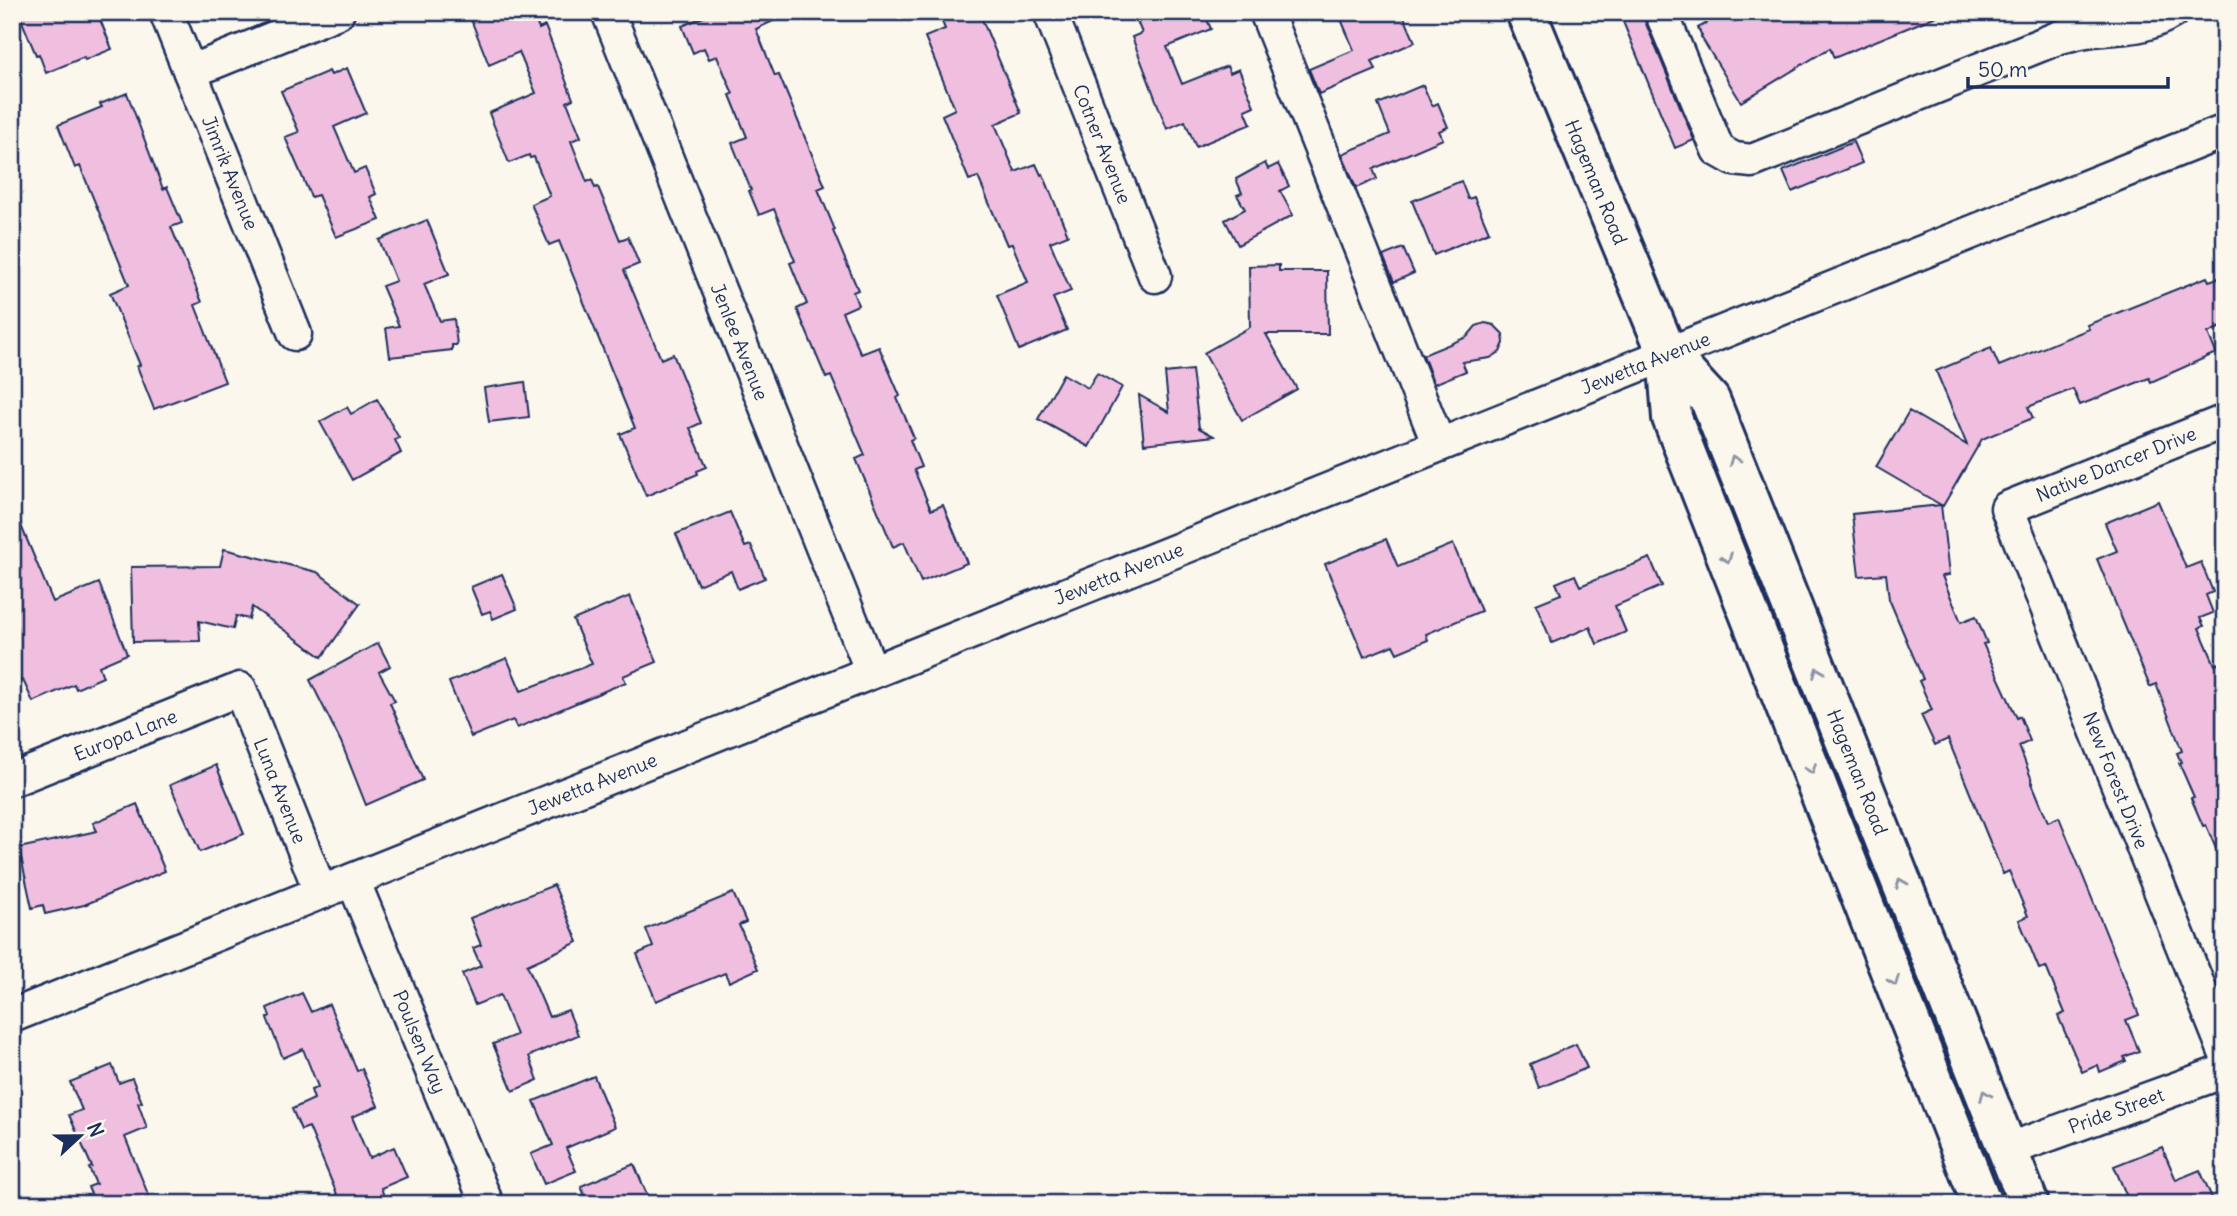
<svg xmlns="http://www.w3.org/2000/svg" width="2237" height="1216" viewBox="0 0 2237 1216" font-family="Delius,sans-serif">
  <rect width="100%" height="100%" fill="#fbf7ec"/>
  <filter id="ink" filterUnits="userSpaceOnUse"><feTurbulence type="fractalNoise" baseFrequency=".0143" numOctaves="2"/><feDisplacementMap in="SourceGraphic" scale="14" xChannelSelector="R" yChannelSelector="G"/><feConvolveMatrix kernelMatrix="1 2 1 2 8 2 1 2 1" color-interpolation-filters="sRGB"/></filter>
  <g filter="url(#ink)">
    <path fill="#f0bfdf" stroke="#1b2f5e" stroke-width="2" d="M18,12H97L112,49L85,60L84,57L46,73L39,54L36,55Z
      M468,12H532L539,29L545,26L573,99L567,102L581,137L571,141L587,182L592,180L595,188L598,187L620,240L628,237L639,264L624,270L661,359L673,354L701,423L690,428L707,467L697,471L698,474L646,496L620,434L635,428L559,241L549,245L531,204L550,196L534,157L530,158L529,155L509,163L489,113L536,93L519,52L489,65Z
      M715,12H792L756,29L775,76L779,75L825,186L818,189L835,230L833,231L858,290L853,292L858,305L842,312L861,354L879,347L900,396L897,398L914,438L910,440L921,467L914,470L931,510L943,505L967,563L921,582L904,542L893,547L856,459L865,455L831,376L826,378L797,309L807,304L790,263L795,261L774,209L759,215L749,191L751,190L732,143L747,137L730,95L733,94L717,56L709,59L704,48L693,53L682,26Z
      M938,12H979L1021,113L995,124L1015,172L1036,164L1041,175L1043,174L1068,235L1050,242L1071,291L1053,298L1067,330L1019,350L997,295L1028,282L1012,244L1007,245L978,177L969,180L942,115L955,109L925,37L945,29Z
      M1133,12H1204L1211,29L1167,47L1182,84L1227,66L1230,73L1239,69L1254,106L1245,110L1251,124L1196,147L1185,121L1167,129L1132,37L1142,33Z
      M1338,12H1402L1415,42L1372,61L1376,70L1319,94L1309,69L1354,50Z
      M1619,12H1643L1644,19L1694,140L1675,148Z
      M1701,12H1944V13L1834,58L1830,48L1741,102L1701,37L1702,36L1698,28L1707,23Z
      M347,68L366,113L334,127L354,173L365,168L376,194L370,197L380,220L336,237L318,195L311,197L285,137L299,132L281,91L329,71L331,75Z
      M1423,85L1432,106L1438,103L1448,127L1439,131L1443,139L1373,169L1377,179L1356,188L1342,154L1390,134L1378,104Z
      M127,93L163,189L167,187L182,223L171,227L202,302L195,305L225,382L154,409L137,366L140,365L110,293L129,285L80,166L75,168L58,125L102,107L100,104Z
      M1853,142L1862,163L1792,192L1783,171Z
      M1265,163L1268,169L1278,164L1289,186L1280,191L1293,215L1238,245L1225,220L1245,209L1237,195L1242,193L1236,179Z
      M1461,181L1468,199L1474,197L1489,232L1434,255L1412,201Z
      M427,220L449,274L424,284L440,321L454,319L457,345H452V350L390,357L386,328L399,326L382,286L396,281L379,240Z
      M1403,248L1414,273L1394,282L1383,256Z
      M1279,265V271H1327L1328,334H1266L1297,389L1242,420L1204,353L1250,327L1249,266Z
      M2207,277L2209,281L2218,278L2225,292V325L2208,333L2216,353L2151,382L2149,378L2080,405L2073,389L2028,407L2033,418L1982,439L1943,506L1941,505L1949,575L1942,576L1961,622L1976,616L1987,643L1983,644L2017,718L2020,716L2030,741L2019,746L2033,783H2032L2048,822L2059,817L2139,1015L2126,1020L2139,1051L2124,1057L2126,1061L2100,1072L2098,1065L2082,1072L2058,1016L2065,1013L2046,967L2039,969L2019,920L2028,916L2009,871L2003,874L1948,739L1935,745L1921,715L1932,710L1919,681L1923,679L1889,599L1886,574L1859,576L1852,514L1941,505L1876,467L1909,411L1967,445L1936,371L1991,348L1999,366L2089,329L2087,325Z
      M1485,323L1494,325L1503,334L1504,343L1500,352L1490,358L1462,362L1466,371L1434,384L1423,355L1467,337L1476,326Z
      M1192,370L1199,428L1214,436L1144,444L1139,395L1169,412L1165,373Z
      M1097,373L1122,387L1089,447L1038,419L1063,374L1088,388Z
      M525,382L529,417L489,422L484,388Z
      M377,399L399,438L395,440L401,453L352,480L320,422L347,407L351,414Z
      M2158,501L2186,568L2201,562L2213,592L2206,595L2213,613L2200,618L2204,626L2199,628L2215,665L2220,663L2225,675V870L2206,825L2203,826L2191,798L2194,797L2179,763L2181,762L2177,753L2182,751L2156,684L2150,687L2097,559L2117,551L2105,523Z
      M12,504L53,602L99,583L127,654L99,666L103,677L76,689L74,684L33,702L23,680L12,685Z
      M730,512L745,547L751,545L765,578L738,589L731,571L698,585L676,534Z
      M1386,539L1398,567L1453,544L1481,611L1426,634L1428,640L1397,653L1393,645L1364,657L1325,564Z
      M224,549L317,572L360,604L322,657L252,607L249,619L236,616L233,629L199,621L200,641L133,642L131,567L220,566Z
      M1650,558L1662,586L1615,606L1626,632L1597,644L1590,627L1552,643L1536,604L1561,594L1556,583L1575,575L1580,586Z
      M502,574L517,609L493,619L490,611L482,614L471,587Z
      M630,596L657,662L623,676L626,682L517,728L513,720L471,737L449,682L507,658L521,691L592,664L573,620Z
      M378,643L390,666L379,672L395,701L390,703L423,780L366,805L341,742L310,680Z
      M216,765L244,834L200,852L170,785Z
      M137,804L165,871L84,905L45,914L43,905L32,908L19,848L97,831L93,823Z
      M554,885L578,942L527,965L549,1017L568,1010L578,1035L529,1056L538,1080L513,1091L493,1044L516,1035L500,995L475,1005L462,974L481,966L473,948L481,945L470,918Z
      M733,893L746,922L739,925L758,969L729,982L725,973L656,1001L637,954L653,947L646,929Z
      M302,993L311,1012L329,1004L357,1071L362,1069L378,1106L352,1117L369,1158L394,1147L407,1177L381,1188L387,1204H341L309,1127L301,1130L292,1109L314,1099L311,1090L318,1087L303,1049L283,1058L267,1018L270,1016L267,1008Z
      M1576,1044L1587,1068L1539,1088L1530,1064Z
      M112,1065L119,1083L132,1078L142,1102L138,1103L147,1128L125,1137L152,1204H95L88,1187L96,1184L89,1168L92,1167L69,1115L82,1110L70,1082Z
      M594,1076L615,1127L566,1148L576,1171L544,1184L531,1154L553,1145L534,1101Z
      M2162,1147L2176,1180L2200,1170L2212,1198L2199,1204H2130L2114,1166Z
      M634,1164L651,1204H588L581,1186Z"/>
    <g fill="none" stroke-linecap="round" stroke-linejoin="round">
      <defs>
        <g id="minor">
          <path id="s1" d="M166,12L295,334"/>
          <path id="s2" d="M608,12L872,672"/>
          <path id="s3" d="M1050,12L1155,276"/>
          <path d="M1266,12L1439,445"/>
          <path d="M1661,12L1718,150L1734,159L1752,161L2060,37C2071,34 2082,31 2093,30C2124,26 2142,30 2172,12"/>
          <path d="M190,72L338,12"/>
          <path id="s4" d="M2225,421L2007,508L2225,1052"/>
          <path id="s5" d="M12,780L240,689L321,893"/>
          <path id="s6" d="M353,880L487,1204"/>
          <path id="s7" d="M12,1016L2225,131"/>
          <path id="s8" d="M2007,1150L2225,1071"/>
        </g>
        <g id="major">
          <path id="s9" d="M1526,12L1667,353L1672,418L1982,1204"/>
          <path id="s10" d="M1667,353L1710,400L2029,1204"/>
        </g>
      </defs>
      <use href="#minor" stroke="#1b2f5e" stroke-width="37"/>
      <use href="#major" stroke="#1b2f5e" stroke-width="44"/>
      <use href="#minor" stroke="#fbf7ec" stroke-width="32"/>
      <use href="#major" stroke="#fbf7ec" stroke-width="38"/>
    </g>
    <defs><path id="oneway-chevron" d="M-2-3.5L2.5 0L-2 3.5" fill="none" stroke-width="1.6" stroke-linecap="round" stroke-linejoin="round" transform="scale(1.75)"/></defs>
    <g stroke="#8b93a5">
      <use href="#oneway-chevron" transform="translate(1734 460) rotate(-112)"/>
      <use href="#oneway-chevron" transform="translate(1727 558) rotate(69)"/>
      <use href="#oneway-chevron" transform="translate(1818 672) rotate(-112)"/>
      <use href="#oneway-chevron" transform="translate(1811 769) rotate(69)"/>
      <use href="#oneway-chevron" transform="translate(1901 883) rotate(-112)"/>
      <use href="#oneway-chevron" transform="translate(1894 981) rotate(69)"/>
      <use href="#oneway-chevron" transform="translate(1985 1095) rotate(-112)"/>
    </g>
  </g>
  <g text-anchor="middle" stroke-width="7" stroke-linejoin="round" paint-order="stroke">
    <g font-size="19" fill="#1b2f5e" stroke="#fbf7ec">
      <text dy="7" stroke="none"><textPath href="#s3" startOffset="142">Cotner Avenue</textPath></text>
      <text dy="7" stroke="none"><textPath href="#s1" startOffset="173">Jimrik Avenue</textPath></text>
      <text dy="7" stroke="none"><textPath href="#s9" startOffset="184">Hageman Road</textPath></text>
      <text dy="7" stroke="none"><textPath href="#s2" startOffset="355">Jenlee Avenue</textPath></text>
      <text dy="7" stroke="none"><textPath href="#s7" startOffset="1759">Jewetta Avenue</textPath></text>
      <text transform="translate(2116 464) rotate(-22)" y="7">Native Dancer Drive</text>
      <text dy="7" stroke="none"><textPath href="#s7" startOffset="1192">Jewetta Avenue</textPath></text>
      <text dy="7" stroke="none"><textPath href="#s5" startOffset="122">Europa Lane</textPath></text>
      <text dy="7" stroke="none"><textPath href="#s10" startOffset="464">Hageman Road</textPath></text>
      <text dy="7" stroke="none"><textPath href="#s4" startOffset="528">New Forest Drive</textPath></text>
      <text dy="7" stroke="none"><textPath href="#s7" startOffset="625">Jewetta Avenue</textPath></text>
      <text dy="7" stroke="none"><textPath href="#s5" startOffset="355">Luna Avenue</textPath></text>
      <text dy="7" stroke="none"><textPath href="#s6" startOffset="175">Poulsen Way</textPath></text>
      <text dy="7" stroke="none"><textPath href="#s8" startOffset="116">Pride Street</textPath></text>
    </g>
  </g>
  <rect width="2237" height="1216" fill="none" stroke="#fbf7ec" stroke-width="42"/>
  <rect x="21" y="21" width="2195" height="1174" fill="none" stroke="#1b2f5e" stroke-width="2.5" filter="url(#ink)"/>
  <g transform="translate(80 1136) rotate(68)" stroke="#fbf7ec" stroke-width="5" paint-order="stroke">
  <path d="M0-5L12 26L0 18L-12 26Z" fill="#1b2f5e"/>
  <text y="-10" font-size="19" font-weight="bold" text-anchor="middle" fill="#1b2f5e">N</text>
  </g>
  <path d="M1968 77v10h200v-10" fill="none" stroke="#1b2f5e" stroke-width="3.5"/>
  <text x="1978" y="77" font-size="21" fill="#1b2f5e" stroke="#fbf7ec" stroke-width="5" paint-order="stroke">50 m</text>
</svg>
